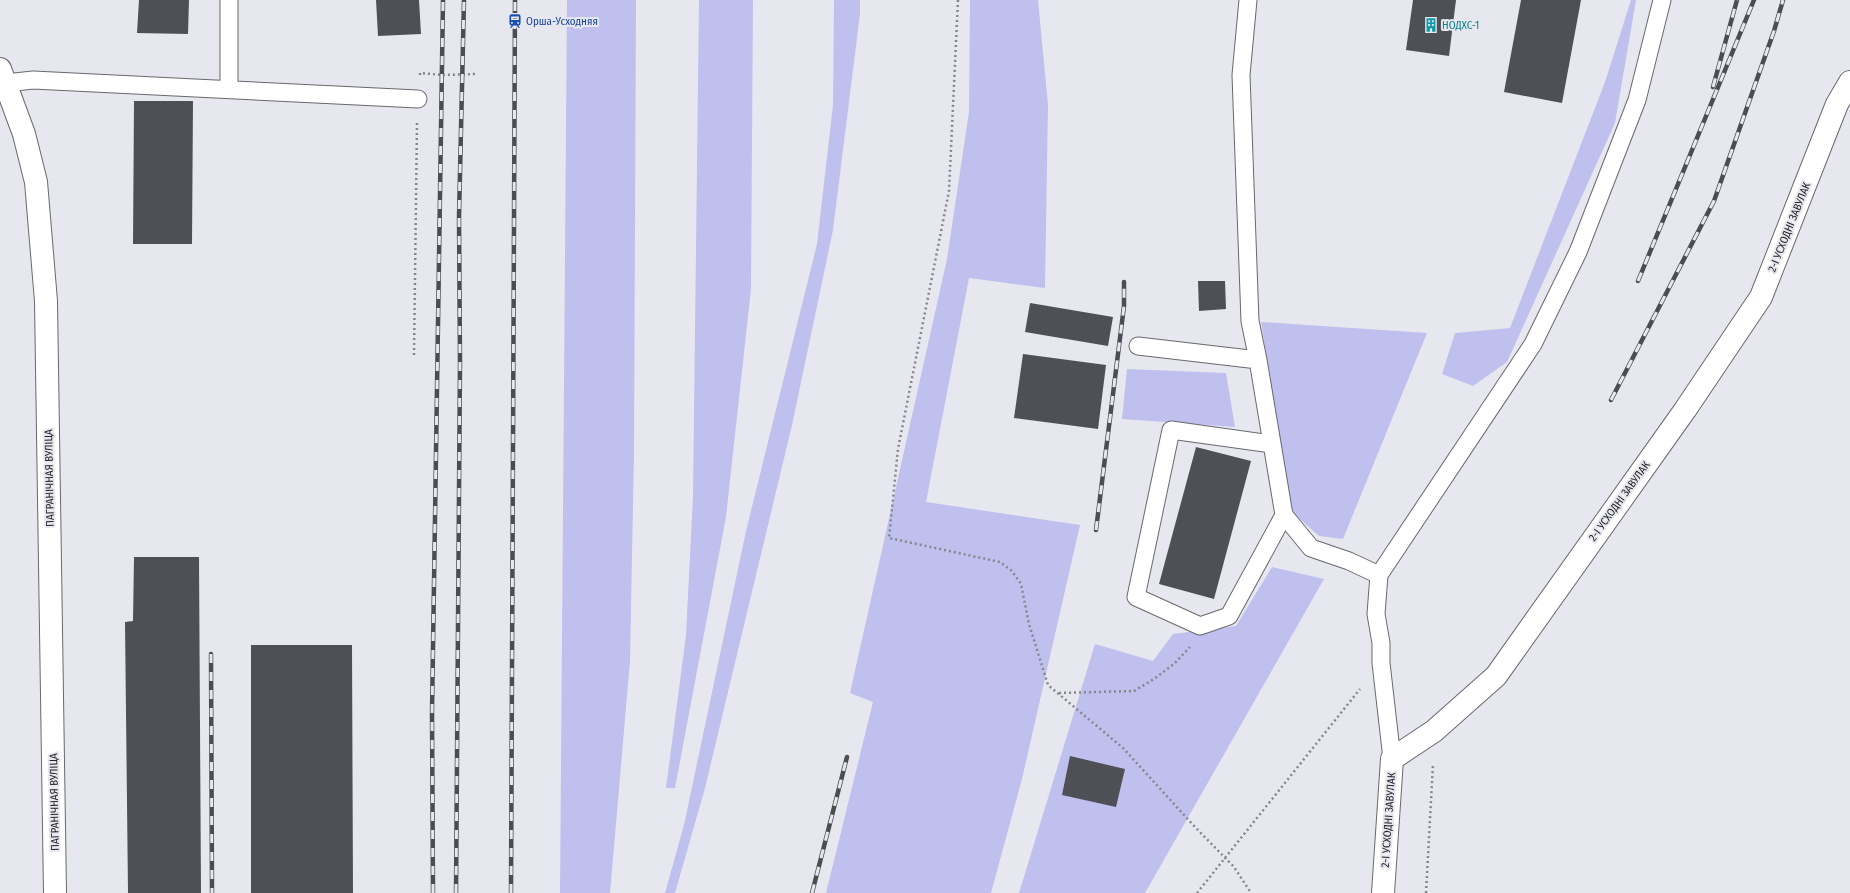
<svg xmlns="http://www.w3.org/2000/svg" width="1850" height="893" viewBox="0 0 1850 893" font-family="'Fira Sans Condensed',sans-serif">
  <rect width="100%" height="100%" fill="#e7e8ef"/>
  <path fill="#bfc0ee" d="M567,0H636L634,453L630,661L610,893H560Z
    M699,0H753L751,289L726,517L675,788H666L686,635L693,496Z
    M834,0H860V14L833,230L792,425L705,788L675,893H665L684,825L746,531L817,244L833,105Z
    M970,0H1038L1048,105L1045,288L969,278L926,502L1080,525L1022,779L991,893H826L873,702L850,693L947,259L969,112Z
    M1631,0H1636L1615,123L1507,362L1473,386L1442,374L1455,333L1510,328L1605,82Z
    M1261,322L1427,333L1343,539L1319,536L1291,511Z
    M1127,369L1226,373L1235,427L1122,419Z
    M1272,567L1324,579L1145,893H1019L1095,644L1153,661L1173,634L1236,626Z"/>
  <path fill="#4f5056" d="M139,0H189L188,34L137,33Z
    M376,0H419L421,34L378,36Z
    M1413,0H1456L1449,56L1406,50Z
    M1521,0H1581L1562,103L1504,92Z
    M134,101H193L192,244H133Z
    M1198,281H1225L1226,309L1199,311Z
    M1030,303L1113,317L1108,346L1025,332Z
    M1023,354L1106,365L1098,429L1014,418Z
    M1196,447L1251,461L1214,599L1159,584Z
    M134,557H199L201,893H128L125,622L133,621Z
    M251,645H352L353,893H251Z
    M1070,756L1125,769L1116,807L1062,795Z"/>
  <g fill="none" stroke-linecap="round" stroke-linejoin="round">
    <defs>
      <path id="lane" d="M229,0V89
        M1248,0L1241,75L1250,321L1258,360
        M6,83L33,80L418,99
        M1138,346L1258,360L1284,515L1311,548L1349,561L1379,575
        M1272,444L1171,430L1136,597L1200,626L1229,616L1284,515
        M1392,759L1381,663V643L1376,614L1379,575L1533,344L1578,252L1637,100L1662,0"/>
      <path id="secondary" d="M0,69L24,134L36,182L46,301L55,893
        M1383,893L1392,759L1434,731L1496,676L1685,410L1761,297L1837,104L1850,82"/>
    </defs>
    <use href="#lane" stroke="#68686f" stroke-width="19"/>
    <use href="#secondary" stroke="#68686f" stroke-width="24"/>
    <path stroke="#85868b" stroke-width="2.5" stroke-dasharray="2 3" stroke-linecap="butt" d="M958,0L949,191L898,449L889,538L1000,562L1012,571L1021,584L1029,624L1048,685L1123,748L1195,827L1234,867L1251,893
      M420,75V73L443,75L477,74
      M414,355L417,122
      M1059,693L1134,691L1154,679L1174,664L1190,647
      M1197,893L1360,689
      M1426,893L1433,764"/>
    <use href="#lane" stroke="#fff" stroke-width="17"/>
    <use href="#secondary" stroke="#fff" stroke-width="22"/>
    <defs>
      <path id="rail" d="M1713,87L1737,0
        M1638,281L1754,0
        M1611,400L1714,201L1774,31L1783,0
        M1096,530L1124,306V282
        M211,654L212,893
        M433,893L432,713L443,0
        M456,893L460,362L459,217L464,0
        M511,893L515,0
        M812,893L847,757"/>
    </defs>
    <use href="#rail" stroke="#4c4d50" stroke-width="4.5"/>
    <use href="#rail" stroke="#e7e8ef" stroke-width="3" stroke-dasharray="9" stroke-linecap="butt"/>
  </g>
  <defs>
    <symbol id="station-bare" viewBox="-9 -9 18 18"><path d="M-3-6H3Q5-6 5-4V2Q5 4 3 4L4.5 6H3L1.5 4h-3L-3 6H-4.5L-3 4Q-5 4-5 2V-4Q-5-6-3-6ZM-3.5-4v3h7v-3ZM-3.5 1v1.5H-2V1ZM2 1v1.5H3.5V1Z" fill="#1a4fb4" stroke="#e7e8ef" stroke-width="2.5" paint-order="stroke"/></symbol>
    <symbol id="building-bare" viewBox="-9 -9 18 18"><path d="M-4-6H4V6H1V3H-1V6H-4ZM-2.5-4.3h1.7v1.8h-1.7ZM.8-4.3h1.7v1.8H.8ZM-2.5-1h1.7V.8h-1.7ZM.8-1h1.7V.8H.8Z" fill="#0f9aa8" stroke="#e7e8ef" stroke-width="2.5" paint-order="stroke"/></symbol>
  </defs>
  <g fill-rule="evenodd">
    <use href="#station-bare" x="505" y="11" width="20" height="20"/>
    <use href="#building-bare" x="1421" y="15" width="20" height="20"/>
  </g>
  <g text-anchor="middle" stroke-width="4" stroke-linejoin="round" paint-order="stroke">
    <g font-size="11" fill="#164399" stroke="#e7e8ef" text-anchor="start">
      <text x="526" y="25">Орша-Усходняя</text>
    </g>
    <g font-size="11" fill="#0d838f" stroke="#e7e8ef" text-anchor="start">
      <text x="1442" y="29">НОДХС-1</text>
    </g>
    <g font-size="11" fill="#212224" stroke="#e7e8ef">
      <text transform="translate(1789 227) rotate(-68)" y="4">2-І УСХОДНІ ЗАВУЛАК</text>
      <text transform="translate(49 478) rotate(-91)" y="4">ПАГРАНІЧНАЯ ВУЛІЦА</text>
      <text transform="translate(1619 501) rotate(-54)" y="4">2-І УСХОДНІ ЗАВУЛАК</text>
      <text transform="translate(54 802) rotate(-91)" y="4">ПАГРАНІЧНАЯ ВУЛІЦА</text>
      <text transform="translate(1388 820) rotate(-86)" y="4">2-І УСХОДНІ ЗАВУЛАК</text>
    </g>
  </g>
</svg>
